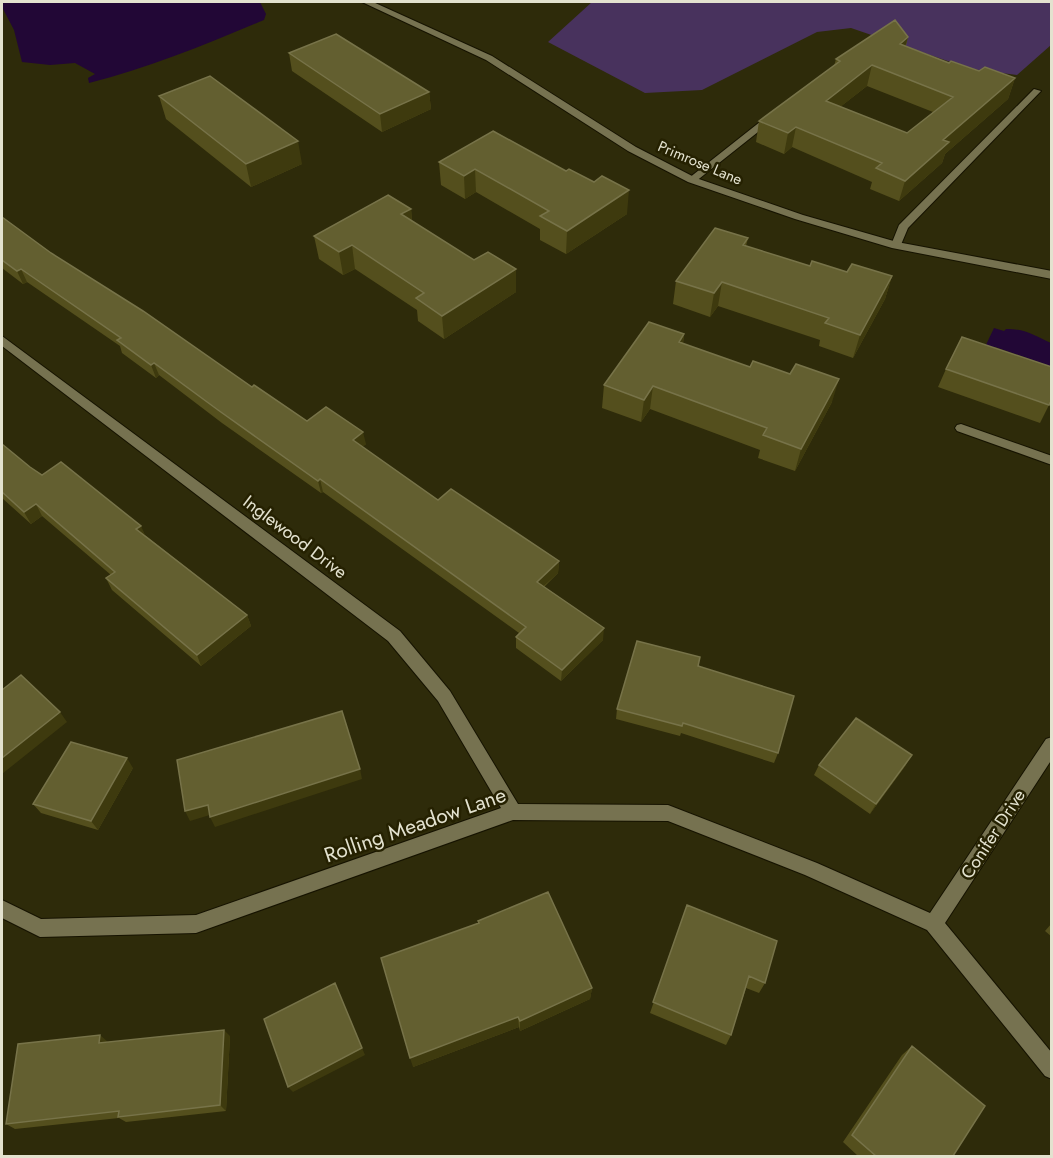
<svg xmlns="http://www.w3.org/2000/svg" width="1053" height="1158" viewBox="0 0 1053 1158" font-family="Jost,sans-serif">
  <rect width="100%" height="100%" fill="#2e2b0a"/>
  <path fill="#48325d" d="M592,2H1051V45L1017,75L971,69L851,28L817,32L702,90L645,93L548,42Z"/>
  <path fill="#220736" d="M2,2H260L266,14L264,20C207,44 149,68 89,83L88,78L95,74L75,63L50,65L22,62L14,30L2,7Z
    M994,328L1004,331L1006,329C1027,329 1034,336 1051,343V371L1046,369L1047,365L995,347L992,352L984,349Z"/>
  <g fill="none" stroke-linecap="round" stroke-linejoin="round">
    <defs>
      <path id="service" d="M1034,89L1041,91L908,228L900,247H892L891,245L899,225Z
        M770,114L778,116L695,182H689V178Z
        M961,424L1052,456V465L957,431L955,428L957,425Z"/>
      <path id="minor" d="M362,2H373L492,56L636,147L696,178L803,215L897,242L1052,271V279L892,248L795,219L688,182L628,151L486,60Z
        M2,336L400,631L450,691L518,804L668,805L817,863L930,913L1046,739L1052,737V759L945,923L1052,1053V1079L1045,1076L927,930L805,875L668,821L513,820L196,933L40,937L2,918V900L41,919L196,915L501,808L438,701L388,641L2,346Z"/>
    </defs>
    <use href="#service" stroke="#161300" stroke-width="2"/>
    <use href="#minor" stroke="#161300" stroke-width="2"/>
    <use href="#service" fill="#767250" fill-rule="evenodd"/>
    <use href="#minor" fill="#767250" fill-rule="evenodd"/>
  </g>
  <path fill="#544f1d" fill-rule="evenodd" d="M908,37L906,46L949,63L979,71L1015,78L1008,99L945,154L942,163L899,201L870,189L872,182L792,147L784,154L756,142L759,121L834,66L836,59ZM867,86L933,112L907,133L840,107Z
    M289,53L429,92L431,109L382,132L292,71Z
    M159,96L302,164L251,187L166,119Z
    M493,131L627,214L566,254L540,240V229L476,192L465,199L441,185L439,162Z
    M411,209L412,221L516,292L444,339L418,321L417,310L355,269L343,275L319,259L314,236Z
    M2,217L51,253L252,387L307,421L366,444L362,447L438,500L559,561L558,573L544,587L603,640L561,681L516,648V637L519,633L323,492L321,493L222,423L159,375L156,378L122,353L120,346L27,282L23,284L2,268Z
    M748,238L746,246L810,266L847,272L892,276L885,299L853,358L819,346L820,340L718,306L710,317L673,304L676,281Z
    M684,334L683,344L832,402L795,471L758,458L760,450L650,409L641,422L602,408L604,385Z
    M946,369L1049,405L1040,423L938,387Z
    M2,444L30,467L42,475L145,535L247,615L251,626L201,666L112,590L106,578L111,575L42,516L31,524L2,498Z
    M698,666L778,753L774,763L681,733L680,736L616,719L617,709Z
    M819,765H906L870,814L814,775Z
    M133,768L98,830L41,813L33,804Z
    M687,905L765,983L759,993L746,988L731,1035L726,1045L650,1013Z
    M478,921L592,988L590,999L520,1031L519,1027L413,1067L478,923Z
    M1052,923V937L1045,931Z
    M230,1036L226,1111L126,1122L119,1118L15,1129L6,1124L108,1042Z
    M912,1046L953,1156H858L843,1142L902,1055Z"/>
  <path fill="#3e3a0e" d="M908,37L902,57L900,44Z
    M872,65L867,86L821,122L826,101Z
    M1015,78L1008,99L945,154L942,163L899,201L905,181L943,140Z
    M429,92L431,109L382,132L380,114Z
    M796,127L792,147L784,154L788,133Z
    M298,141L302,164L251,187L246,164Z
    M475,169L476,192L465,199L464,176Z
    M629,190L627,214L566,254L567,231Z
    M411,209L413,232L401,214Z
    M352,245L355,269L343,275L339,252Z
    M21,269L27,282L23,284L17,271Z
    M516,269V292L444,339L442,316Z
    M892,276L885,299L853,358L860,335Z
    M722,282L718,306L710,317L714,293Z
    M684,334L681,357L679,342Z
    M154,363L159,375L156,378L151,365Z
    M839,379L832,402L795,471L801,449Z
    M653,386L650,409L641,422L644,400Z
    M363,432L366,444L355,453L353,440Z
    M320,479L323,492L321,493L318,481Z
    M36,504L42,516L31,524L24,512Z
    M141,526L146,537L136,529Z
    M559,561L558,573L536,593L537,582Z
    M247,615L251,626L201,666L197,655Z
    M604,628L603,640L561,681L562,670Z
    M60,712L67,722L2,774V758Z
    M912,755L906,765L870,814L876,804Z
    M127,758L133,768L98,830L91,821Z
    M360,769L362,779L215,827L210,817Z
    M208,805L213,814L190,821L185,811Z
    M335,983L365,1055L293,1092L288,1087Z
    M592,988L590,999L520,1031V1021Z
    M518,1017L519,1027L413,1067L410,1058Z
    M224,1030L230,1036L226,1111L220,1105Z
    M100,1035L108,1042L107,1050L99,1043Z"/>
  <path fill="#635f30" stroke="#777349" stroke-width="1.5" fill-rule="evenodd" d="M895,20L908,37L900,44L949,63L951,61L979,71L985,67L1015,78L943,140L949,142L905,181L876,168L882,163L796,127L788,133L759,121L840,61L836,59ZM872,65L953,97L907,133L826,101Z
    M336,34L429,92L380,114L289,53Z
    M210,76L298,141L246,164L159,96Z
    M493,131L566,171L569,169L594,182L602,176L629,190L567,231L540,216L549,211L475,169L464,176L439,162Z
    M388,195L411,209L401,214L474,260L488,252L516,269L442,316L416,298L424,293L352,245L339,252L314,236Z
    M2,217L51,253L143,311L252,387L254,385L307,421L326,407L363,432L353,440L438,500L451,489L559,561L537,582L604,628L562,670L516,637L526,627L320,479L318,481L218,410L154,363L151,365L117,340L121,338L21,269L17,271L2,260Z
    M715,228L748,238L743,245L810,266L812,261L847,272L852,264L892,276L860,335L825,323L829,318L722,282L714,293L676,281Z
    M649,322L684,334L679,342L750,367L753,361L790,374L796,364L839,379L801,449L763,435L767,428L653,386L644,400L604,385Z
    M962,337L1052,367V399L1049,405L946,369Z
    M2,444L30,467L42,475L61,462L141,526L136,529L247,615L197,655L106,578L115,572L36,504L24,512L2,492Z
    M637,641L700,657L698,666L794,696L778,753L683,723L682,726L617,709Z
    M21,675L60,712L2,758V690Z
    M342,711L360,769L210,817L208,805L185,811L177,760Z
    M856,718L912,755L876,804L819,765Z
    M71,742L127,758L91,821L33,804Z
    M548,892L592,988L520,1021L518,1017L410,1058L381,958L479,923L478,921Z
    M687,905L777,941L765,983L749,976L731,1035L653,1002Z
    M335,983L362,1048L288,1087L264,1019Z
    M224,1030L220,1105L118,1117L119,1111L6,1124L18,1044L100,1035L99,1043Z
    M912,1046L985,1106L953,1156H876L852,1135Z"/>
  <g text-anchor="middle" stroke-width="5" stroke-linejoin="round" paint-order="stroke">
    <g font-size="15" fill="#e3e2cf" stroke="#252101">
      <text transform="translate(700 163) rotate(23)" y="5">Primrose Lane</text>
    </g>
    <g font-size="18" fill="#e3e2cf" stroke="#252101">
      <text transform="translate(295 537) rotate(37)" y="6">Inglewood Drive</text>
      <text transform="translate(993 834) rotate(-57)" y="6">Conifer Drive</text>
    </g>
    <g font-size="21" fill="#e3e2cf" stroke="#252101">
      <text transform="translate(415 825) rotate(-19)" y="7">Rolling Meadow Lane</text>
    </g>
  </g>
  <rect width="1053" height="1158" fill="none" stroke="#e3e2cf" stroke-width="6"/>
</svg>
